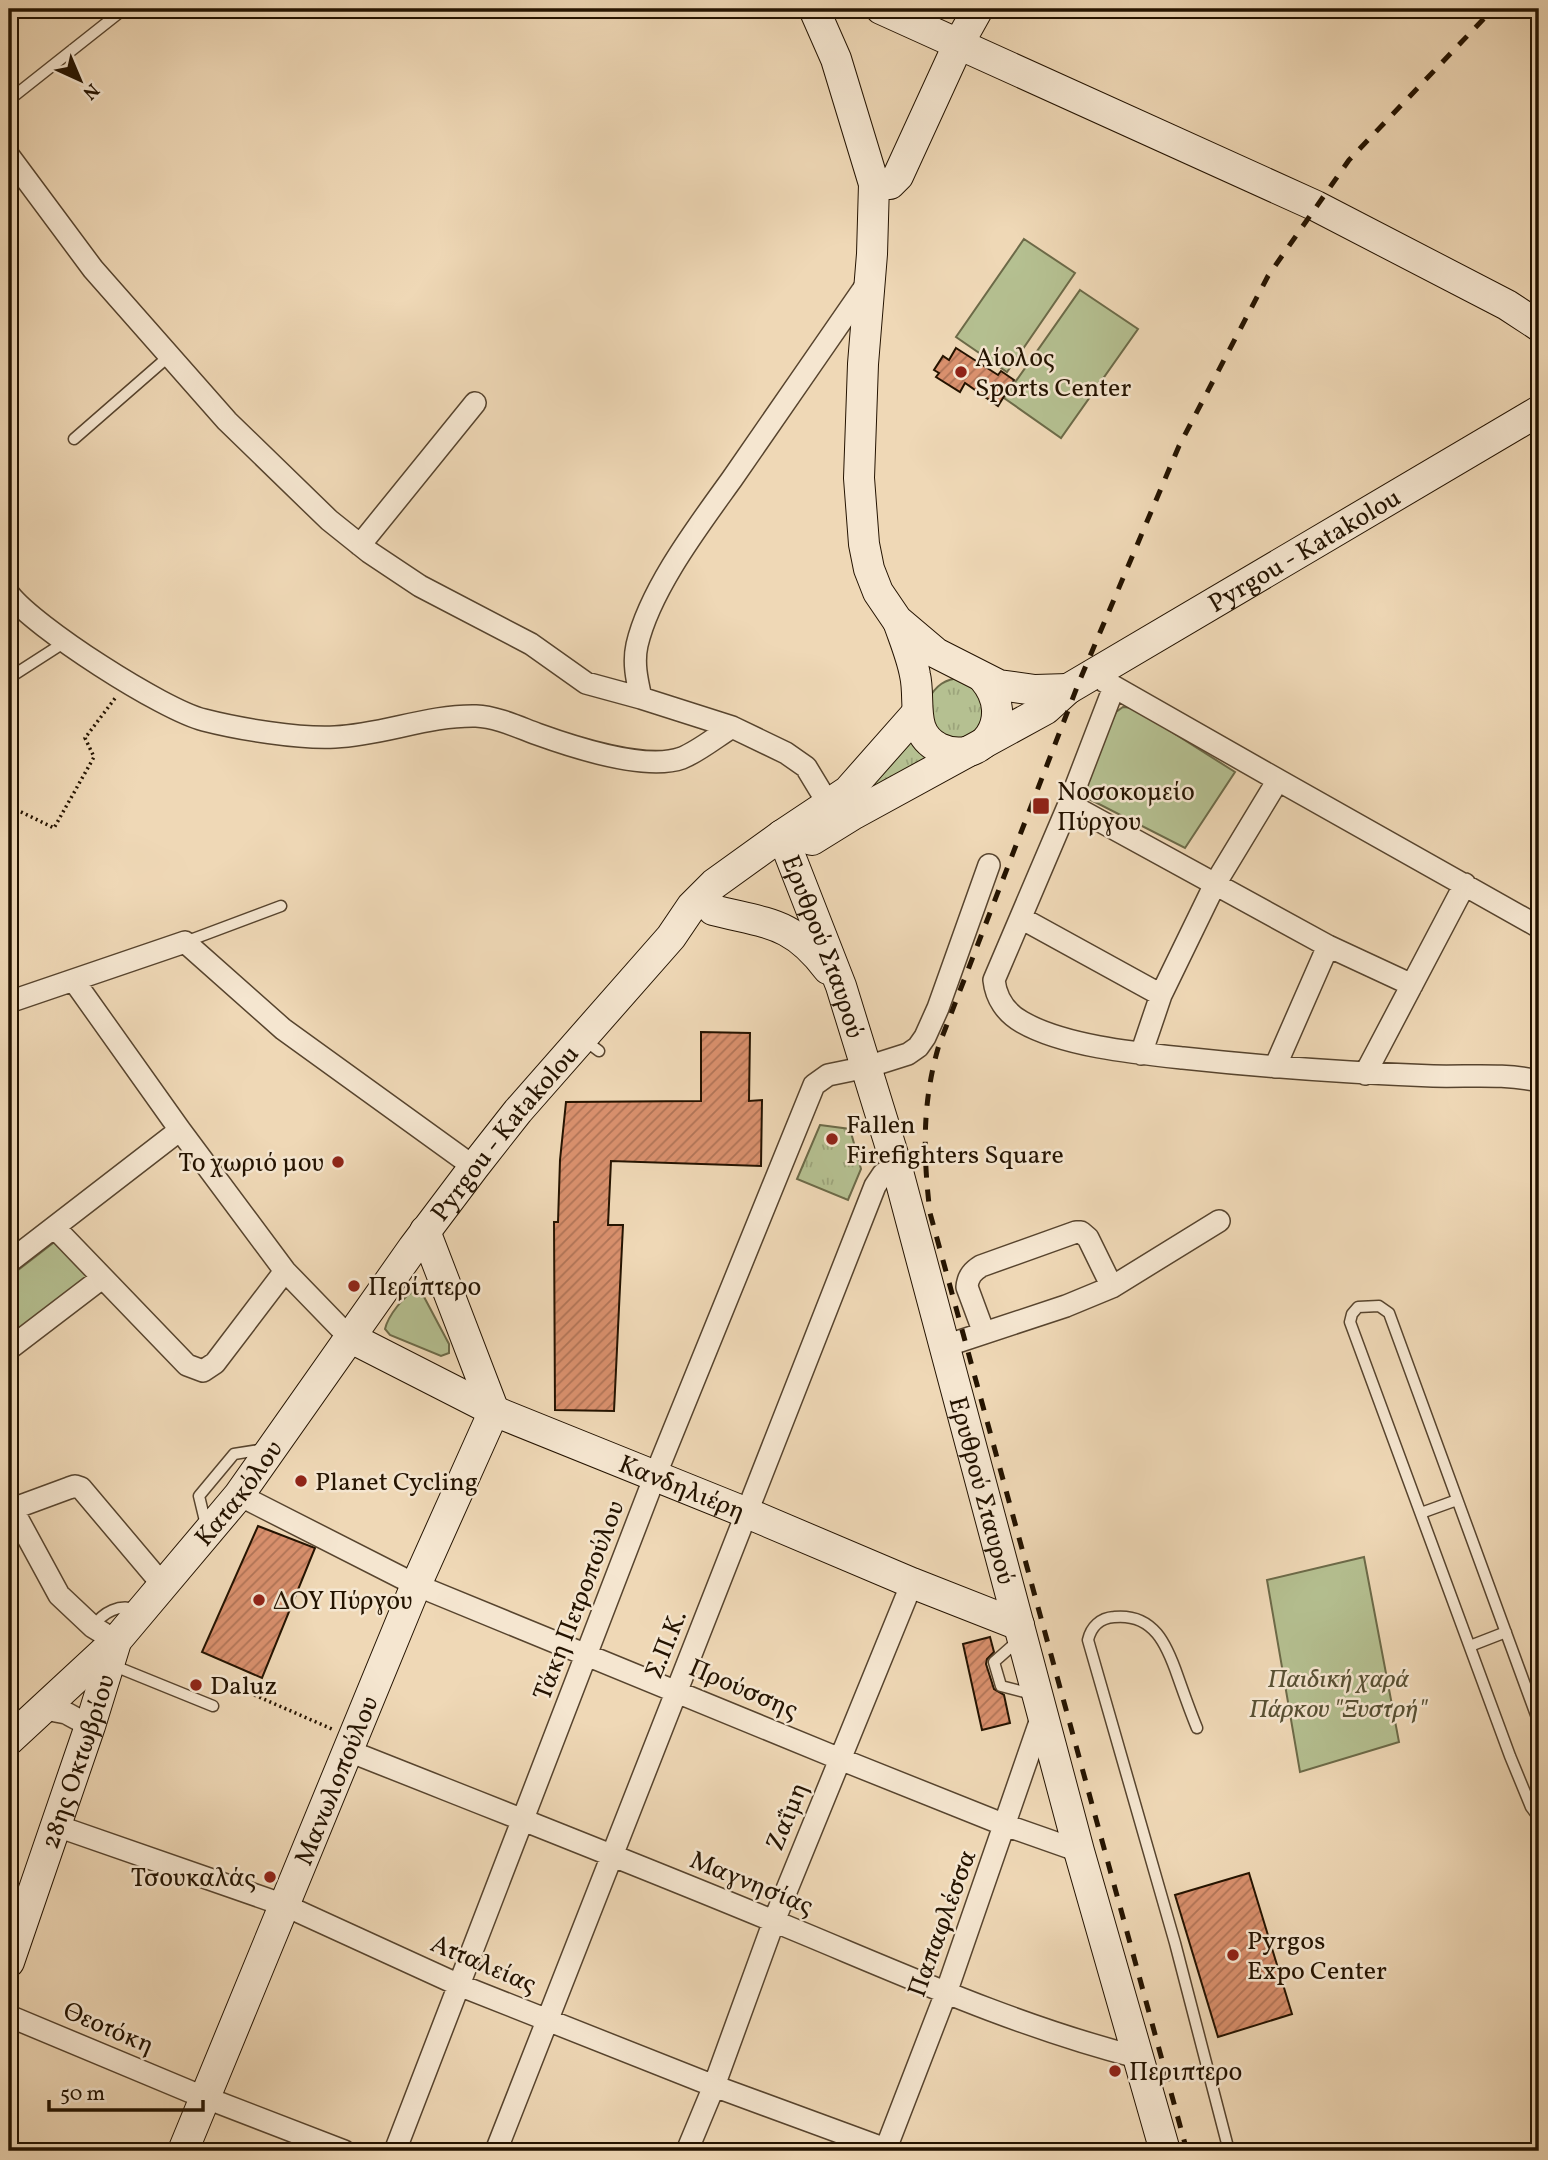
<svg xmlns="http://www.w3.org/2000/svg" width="1548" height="2160" viewBox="0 0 1548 2160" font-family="Vollkorn,serif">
  <defs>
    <pattern id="grass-tufts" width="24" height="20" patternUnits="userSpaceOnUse" patternTransform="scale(1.75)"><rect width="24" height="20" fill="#b5c091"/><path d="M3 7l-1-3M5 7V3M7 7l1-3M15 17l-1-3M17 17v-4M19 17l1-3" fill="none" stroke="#9ca47b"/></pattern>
    <pattern id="building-hatch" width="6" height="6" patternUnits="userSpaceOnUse" patternTransform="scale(1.75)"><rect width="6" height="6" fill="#d9906d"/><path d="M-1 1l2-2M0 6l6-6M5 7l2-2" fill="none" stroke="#b07457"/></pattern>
  </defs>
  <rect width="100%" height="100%" fill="#efd8b6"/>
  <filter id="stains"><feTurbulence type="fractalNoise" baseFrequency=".00286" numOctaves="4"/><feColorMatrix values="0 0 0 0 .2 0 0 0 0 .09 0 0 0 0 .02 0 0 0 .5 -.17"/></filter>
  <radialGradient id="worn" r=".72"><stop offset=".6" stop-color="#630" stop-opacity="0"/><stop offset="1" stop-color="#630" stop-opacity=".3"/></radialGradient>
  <path fill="url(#grass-tufts)" stroke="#6c6a48" stroke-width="2" d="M961,678L981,687L986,726L961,742L934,730L928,700C936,685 945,679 961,678Z
    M912,733L936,758L873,796L865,787Z
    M820,1125L850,1129L861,1169L848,1200L797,1179Z"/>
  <path fill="#b5c091" stroke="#6c6a48" stroke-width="2" d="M1024,239L1075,273L1007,372L956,337Z
    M1080,290L1138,329L1061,438L1004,398Z
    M1123,707L1134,708L1235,772L1185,848L1089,799L1084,783L1116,712Z
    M57,1240L90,1279L9,1340V1277Z
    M416,1290L423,1295L449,1344V1353L441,1356L390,1335L385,1329C388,1316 404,1295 416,1290Z
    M1364,1557L1399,1742L1300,1772L1267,1580Z"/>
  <path fill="url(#building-hatch)" stroke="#241300" stroke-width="2" d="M956,348L998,375L1001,371L1014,380L998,406L965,383L960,392L936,377L939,373L934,370L943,356L949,360Z
    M701,1032L750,1033L749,1101L762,1100L761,1166L611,1161L608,1225H623L614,1411L555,1410L554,1222H558L560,1160L566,1102L701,1101Z
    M258,1526L315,1548L262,1678L202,1652Z
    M990,1637L994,1652L987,1659L986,1664L994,1689L1004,1695L1010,1723L982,1730L963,1644Z
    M1249,1873L1292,2014L1218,2037L1175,1895Z"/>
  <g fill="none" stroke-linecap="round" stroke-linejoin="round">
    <defs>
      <path id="lane" d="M9,100L124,9
        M74,439L168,357
        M9,678L65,642
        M185,942L281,906
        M583,1039L599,1051
        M1421,1513L1457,1500
        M206,1525L199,1496L234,1454L265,1449
        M93,1627C103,1612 120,1603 137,1610
        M1020,1639L994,1662L1001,1686L1032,1694
        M1470,1646L1506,1632
        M112,1665L213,1706
        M1539,1723L1389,1313L1379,1306L1358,1307L1352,1314L1350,1322L1510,1756L1531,1807L1539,1818
        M1197,1728C1190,1711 1184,1694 1178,1677C1167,1645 1154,1613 1114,1617C1100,1618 1091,1627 1088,1640L1175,1943L1229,2151"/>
      <path id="street" d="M9,156L93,269L227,421L329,520L369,552L420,586L531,644L586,683L641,698L732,727L786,753L806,767L829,805
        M360,545L475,403
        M9,594C34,627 163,710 204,720C239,729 299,739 335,737C383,735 428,715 476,716C497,717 518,727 537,734C573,747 646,771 682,758C699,751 716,737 732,727
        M1104,681L1278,780
        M1114,687L1069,804L994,980C996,998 1006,1013 1022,1022C1064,1046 1135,1053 1183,1058C1266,1067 1349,1073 1433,1076C1468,1077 1504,1073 1539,1081
        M641,698C637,680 633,663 637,645C650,589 699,525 732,479C778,413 823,347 869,281
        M1069,804L1328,946L1412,985
        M1021,918L1161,995
        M74,981L180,1130L285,1271L349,1337
        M9,1002L185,942L283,1029L474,1167
        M1141,1054L1161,995L1215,884L1278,780L1539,927
        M1275,1067L1328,946
        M1365,1074L1465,884
        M55,1228L187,1365L203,1371L215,1363L285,1271
        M9,1262L180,1130
        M984,1333L967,1287C968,1276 973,1271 981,1266L1076,1232H1081L1088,1238L1112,1287
        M945,1346L1066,1306L1112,1287L1219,1221
        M9,1349L102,1278
        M239,1495L416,1585L840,1759L1005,1825L1079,1851
        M9,1503L59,1595L93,1627L116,1641
        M12,1509L69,1488L75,1486L81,1488L162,1584
        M45,1709L66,1713L90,1726
        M349,1751C490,1807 631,1862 771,1920C891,1969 1011,2025 1137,2057
        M57,1826L284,1905L459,1985L714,2086L891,2151
        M9,2016L191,2092L344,2151
        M395,2151L655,1476L814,1085L828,1075L867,1067L908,1054L918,1047L925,1037L938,1008L989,865
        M496,2151L875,1186L883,1174L896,1164
        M687,2151L714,2086L774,1921L912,1583
        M885,2151L946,1993L1043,1713"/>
      <g id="secondary">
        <path d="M814,9L836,59L874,184L872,254L863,364L859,478L864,544L869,569L878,592L897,620L936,653L999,685L1035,690L1068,689"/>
        <path d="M881,9L1316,206L1507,305L1539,326"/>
        <path d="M874,184H890L898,176L959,43L978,9"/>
        <path d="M899,624C905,641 912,658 915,675C921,701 909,733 939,748C982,768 1017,718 984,679"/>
        <path id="s1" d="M782,835L841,986L896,1164L1079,1851L1165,2151"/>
        <path id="s2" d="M812,840L854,814L1046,709L1068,689L1539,411"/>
        <path d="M713,910C767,924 792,921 828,969"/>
        <path id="s3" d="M349,1337L494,1411L747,1513L912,1583L1019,1625"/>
        <path id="s4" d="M9,1740L116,1641L239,1495L413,1248L474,1167L518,1111L671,937L692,906L714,884L782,835L848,791L916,714"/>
        <path id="s5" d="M9,1962L90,1726L115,1645"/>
        <path id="s6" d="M183,2151L416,1585L494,1411L425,1231"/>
      </g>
    </defs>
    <use href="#lane" stroke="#57442e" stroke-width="13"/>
    <use href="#street" stroke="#57442e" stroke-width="24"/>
    <use href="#secondary" stroke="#241300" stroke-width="32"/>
    <path stroke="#241300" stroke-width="3.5" stroke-dasharray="2 3.5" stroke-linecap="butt" d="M11,807L54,828L94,757L85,738L116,697
      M229,1684L332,1729"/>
    <use href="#lane" stroke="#f5e6d0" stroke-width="10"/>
    <use href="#street" stroke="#f5e6d0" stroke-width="21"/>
    <use href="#secondary" stroke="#f5e6d0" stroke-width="30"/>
    <path stroke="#241300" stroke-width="5" stroke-dasharray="12 12" stroke-linecap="butt" d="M1187,2151L930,1213C923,1154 922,1102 939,1045L1079,682L1179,446L1268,276L1349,160L1493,9"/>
  </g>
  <g fill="#8f2418" stroke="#f5e6d0" stroke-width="2.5">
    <circle cx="961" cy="372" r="7"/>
    <rect x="1032" y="797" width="18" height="18" rx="3.5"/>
    <circle cx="832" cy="1139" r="7"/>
    <circle cx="338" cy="1162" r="7"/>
    <circle cx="354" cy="1286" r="7"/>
    <circle cx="301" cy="1481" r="7"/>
    <circle cx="259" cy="1600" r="7"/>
    <circle cx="196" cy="1685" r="7"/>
    <circle cx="270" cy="1877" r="7"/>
    <circle cx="1233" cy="1955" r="7"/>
    <circle cx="1115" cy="2071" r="7"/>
  </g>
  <g text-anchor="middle" stroke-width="5" stroke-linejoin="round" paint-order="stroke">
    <g font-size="26" fill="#241300" stroke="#f5e6d0" text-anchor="start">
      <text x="975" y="366">Αίολος<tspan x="975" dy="30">Sports Center</tspan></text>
      <text x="1057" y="800">Νοσοκομείο<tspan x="1057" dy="30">Πύργου</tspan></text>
      <text x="846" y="1133">Fallen<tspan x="846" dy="30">Firefighters Square</tspan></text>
      <text x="324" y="1171" text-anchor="end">Το χωριό μου</text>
      <text x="368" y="1295">Περίπτερο</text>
      <text x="315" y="1490">Planet Cycling</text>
      <text x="273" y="1609">ΔΟΥ Πύργου</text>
      <text x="210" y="1694">Daluz</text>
      <text x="256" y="1886" text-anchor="end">Τσουκαλάς</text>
      <text x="1247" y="1949">Pyrgos<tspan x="1247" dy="30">Expo Center</tspan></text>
      <text x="1129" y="2080">Περιπτερο</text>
    </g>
    <g font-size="26" fill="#241300" stroke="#f5e6d0">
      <text dy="9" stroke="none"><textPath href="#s2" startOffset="572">Pyrgou - Katakolou</textPath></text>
      <text dy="9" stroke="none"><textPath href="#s1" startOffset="119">Ερυθρού Σταυρού</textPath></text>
      <text dy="9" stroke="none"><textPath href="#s4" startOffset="786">Pyrgou - Katakolou</textPath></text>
      <text dy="9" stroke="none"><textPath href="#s3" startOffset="366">Κανδηλιέρη</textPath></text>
      <text dy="9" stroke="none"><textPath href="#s1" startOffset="686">Ερυθρού Σταυρού</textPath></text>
      <text dy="9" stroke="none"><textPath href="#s4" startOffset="338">Κατακόλου</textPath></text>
      <text transform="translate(578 1600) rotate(-69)" y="9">Τάκη Πετροπούλου</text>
      <text transform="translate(665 1644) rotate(-68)" y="9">Σ.Π.Κ.</text>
      <text transform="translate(744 1688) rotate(23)" y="9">Προύσσης</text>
      <text dy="9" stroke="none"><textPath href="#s5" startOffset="212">28ης Οκτωβρίου</textPath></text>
      <text dy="9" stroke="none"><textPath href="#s6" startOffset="401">Μανωλοπούλου</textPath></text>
      <text transform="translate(786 1816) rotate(-68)" y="9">Ζαΐμη</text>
      <text transform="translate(752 1882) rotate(22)" y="9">Μαγνησίας</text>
      <text transform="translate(941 1923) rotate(-70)" y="9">Παπαφλέσσα</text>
      <text transform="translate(484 1963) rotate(23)" y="9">Ατταλείας</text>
      <text transform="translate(109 2027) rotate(23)" y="9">Θεοτόκη</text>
    </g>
    <g font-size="26" font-style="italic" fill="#575033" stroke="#f5e6d0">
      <text x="1338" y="1687">Παιδική χαρά<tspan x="1338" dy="30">Πάρκου "Ξυστρή"</tspan></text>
    </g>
  </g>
  <rect width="1548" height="2160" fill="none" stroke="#efd8b6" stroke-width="35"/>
  <rect x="10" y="10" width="1527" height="2139" fill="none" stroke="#241300" stroke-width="3.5"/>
  <rect x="18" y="18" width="1513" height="2125" fill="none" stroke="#241300" stroke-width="2"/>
  <g transform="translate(80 80) rotate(136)" stroke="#f5e6d0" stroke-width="5" paint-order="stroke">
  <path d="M0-5L12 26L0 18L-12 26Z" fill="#241300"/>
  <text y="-10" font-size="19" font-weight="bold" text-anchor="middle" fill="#241300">N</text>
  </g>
  <path d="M49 2100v10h154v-10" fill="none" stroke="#241300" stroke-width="3.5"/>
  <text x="60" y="2100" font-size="21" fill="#241300" stroke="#f5e6d0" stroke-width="5" paint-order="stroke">50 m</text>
  <rect width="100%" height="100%" filter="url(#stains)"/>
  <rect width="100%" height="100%" fill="url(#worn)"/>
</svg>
